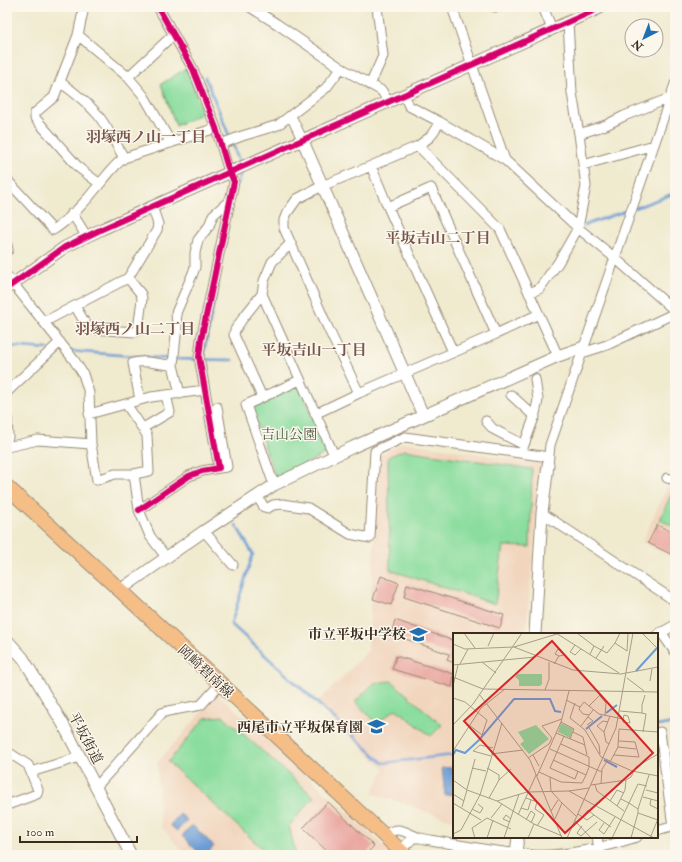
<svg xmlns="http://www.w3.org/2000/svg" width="682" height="862" viewBox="0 0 682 862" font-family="'IM FELL Double Pica','Noto Serif JP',serif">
  <rect width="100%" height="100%" fill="#fbf7ec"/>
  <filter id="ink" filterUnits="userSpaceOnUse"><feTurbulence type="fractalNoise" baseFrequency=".025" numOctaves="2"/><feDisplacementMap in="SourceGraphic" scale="8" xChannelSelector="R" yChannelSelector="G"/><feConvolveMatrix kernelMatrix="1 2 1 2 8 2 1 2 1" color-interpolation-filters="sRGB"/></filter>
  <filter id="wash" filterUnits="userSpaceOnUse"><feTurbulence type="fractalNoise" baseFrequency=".012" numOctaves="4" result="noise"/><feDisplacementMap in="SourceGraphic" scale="16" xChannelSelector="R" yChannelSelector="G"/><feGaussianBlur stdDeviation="0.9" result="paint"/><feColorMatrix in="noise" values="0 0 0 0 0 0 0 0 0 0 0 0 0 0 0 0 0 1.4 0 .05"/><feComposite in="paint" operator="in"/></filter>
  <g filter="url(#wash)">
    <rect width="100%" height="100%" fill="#f0eacf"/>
    <path fill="#f1d5bd" d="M404,442L541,464L526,634H454V821L372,793L384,769L316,704L368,651L379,455Z
      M668,484H675V559L642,542Z
      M218,694L394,855H186L161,827L157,763Z"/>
    <path fill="#8add9e" stroke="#62845e" d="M187,68L202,113L176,126L161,84Z
      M296,386L300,388L328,450L326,453L276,479L250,406Z
      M404,450L532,469L530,547L503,546L495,604L390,570L388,457Z
      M674,487H675V527L660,520Z
      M391,681L442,725L431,736L396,709L377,723L355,702L374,683Z
      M223,716L314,797L289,826L296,855H269L168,762L205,718Z"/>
    <path fill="#6b9cd5" stroke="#53637a" d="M454,767V794L445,795L442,768Z
      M180,814L187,820L177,831L170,825Z
      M192,825L214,846L206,855H201L182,836Z"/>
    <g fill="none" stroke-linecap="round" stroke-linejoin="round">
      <path stroke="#6b9cd5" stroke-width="2.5" d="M205,77L230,138
        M232,142L240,164
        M238,183L241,171
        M635,208L675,193
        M585,225L628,210
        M7,346L48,349
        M69,351L171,359L232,360
        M204,352L218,282
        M236,525L253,554L231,624L383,763L454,755
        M657,726L675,723"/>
    </g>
    <g id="blocks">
      <path fill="#eaa7a1" d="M657,525L675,533V556L648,543Z
        M381,576L399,583L391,605L373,599Z
        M407,584L504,615L500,628L404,597Z
        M395,620L454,641V663L447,660L449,654L391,634Z
        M396,656L454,674L452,687L392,669Z
        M328,802L374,846L365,855H331L303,828Z"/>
    </g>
  </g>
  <g filter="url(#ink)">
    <use href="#blocks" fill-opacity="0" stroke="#968a76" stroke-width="1"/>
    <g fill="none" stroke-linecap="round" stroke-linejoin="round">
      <defs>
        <path id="minor" d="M250,7L277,24L341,68L382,91L388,102
          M452,7L505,160
          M495,7H497
          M543,7L552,29
          M568,22L572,93L579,134
          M78,35L84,7
          M128,77L173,35
          M60,82C74,92 87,102 98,115C108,128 116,144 124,158
          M370,85L383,56L377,7
          M404,95L409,106L440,122L505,160L578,228L615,258L675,311
          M291,116L302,139
          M221,144L242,136L278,125L326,88L341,68
          M418,146L430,137L440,122
          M583,165L654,145
          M371,166L418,146L500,229L558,356
          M7,180L53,230C67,222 88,199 98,186C107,176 113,166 124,158L216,128
          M100,184L79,168L35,118V113L54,97L78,35L128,77L144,96L171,143
          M72,213L87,237
          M7,245L8,250L7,251
          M7,276L74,360L83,374L89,393L91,444L97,480L115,474H134L139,510L150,536L166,557
          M529,293L539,289L558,263L578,228L586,186L579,134L606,125L624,116L670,98
          M262,294L334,455
          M75,306L88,328L92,329L135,332L138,330L142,299L141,294L128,278
          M44,322L128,278L157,230L158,224L152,206
          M496,334L539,314
          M582,353L607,345L675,313
          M173,365L177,326L176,313L193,273L195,267V253L198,240L209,226L213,215L230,200
          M7,393L8,391L60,342
          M359,393L328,328L284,228V220L287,213L297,199L322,186L371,166L388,207L453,352
          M511,395L535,417
          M262,397L234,335L235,330L243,318L262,294L264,281L272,262L290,244
          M140,400L133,363C146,359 159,365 173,365L180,394
          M126,404L147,435L149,471L134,474
          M217,407L227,467L219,468
          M89,414L151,397L205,390
          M315,414L359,393L496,334L431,188L388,207
          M7,416L8,437L7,440
          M486,421L493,429L524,445
          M143,428L170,412L166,395
          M7,447L38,440L91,444
          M521,453L534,418L538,400L535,379
          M548,465L550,445L675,84
          M667,478L675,480
          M274,485L246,405L300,380
          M257,496L264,507L268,508L273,505L282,504L308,508L350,534L370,538L375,451L405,437L549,457
          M139,510L189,476L202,471L219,468L199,357L201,340L234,182L227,165L216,128L193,69L158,7
          M542,513L675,601
          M204,531L233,565
          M661,632L675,652
          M657,635L675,625
          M657,733L660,732L673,826
          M7,757L11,754L28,765L38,790L37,794L7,805
          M31,772L80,757
          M96,787L162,713L168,711L201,705L220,684
          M657,831L675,826
          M384,837C397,823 407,834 420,838C429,840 438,841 447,843C475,848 504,853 532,855C566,857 605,847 637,837
          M597,837L600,855
          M400,851L413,838H420"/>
        <path id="tertiary" d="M302,139L423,415
          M7,288L65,247L102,229L602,7
          M120,590L204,531L274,485L353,447L558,356L584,347
          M535,634L542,513L548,465
          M7,640L23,658L63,724L131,855
          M516,853L518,837"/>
        <path id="primary" d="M7,487L120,590L405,855"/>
      </defs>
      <use href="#minor" stroke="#968a76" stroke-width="11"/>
      <use href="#tertiary" stroke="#968a76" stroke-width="13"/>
      <use href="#primary" stroke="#968a76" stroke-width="16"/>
      <use href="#minor" stroke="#fff" stroke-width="9"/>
      <use href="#tertiary" stroke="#fff" stroke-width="11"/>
      <use href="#primary" stroke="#f6be87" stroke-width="14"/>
      <defs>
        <path id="cycleway" d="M7,288L65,247L102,229L602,7
          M139,510L189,476L202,471L219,468L199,357L201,340L234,182L227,165L216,128L193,69L158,7"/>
      </defs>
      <use href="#cycleway" stroke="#fbf7ec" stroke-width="8"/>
      <use href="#cycleway" stroke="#d6006c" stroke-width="6"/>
    </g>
  </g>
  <defs>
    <symbol id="school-bare" viewBox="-9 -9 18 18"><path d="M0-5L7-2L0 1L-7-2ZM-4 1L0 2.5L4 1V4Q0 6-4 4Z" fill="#1f6fb2" stroke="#fbf7ec" stroke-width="2.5" paint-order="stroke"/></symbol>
  </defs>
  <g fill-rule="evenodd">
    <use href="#school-bare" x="406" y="622" width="25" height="25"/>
    <use href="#school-bare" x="364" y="714" width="25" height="25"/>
  </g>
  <g text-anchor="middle" stroke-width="3" stroke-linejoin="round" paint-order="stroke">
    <g font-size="14" fill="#4f573e" stroke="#fbf7ec">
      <text x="289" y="439">吉山公園</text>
    </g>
    <g font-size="14" font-weight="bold" fill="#3b2a1e" stroke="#fbf7ec" text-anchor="end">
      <text x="406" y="639">市立平坂中学校</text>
      <text x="363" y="732">西尾市立平坂保育園</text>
    </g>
    <g font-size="14" fill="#3b2a1e" stroke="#fbf7ec">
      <text transform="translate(206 671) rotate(43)" y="5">岡崎碧南線</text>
      <text transform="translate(86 738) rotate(62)" y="5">平坂街道</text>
    </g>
    <g font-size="15" font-weight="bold" fill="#78564c" stroke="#fbf7ec">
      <text x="146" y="142">羽塚西ノ山一丁目</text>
      <text x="438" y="243">平坂吉山二丁目</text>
      <text x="135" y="334">羽塚西ノ山二丁目</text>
      <text x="314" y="355">平坂吉山一丁目</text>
    </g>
  </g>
  <g transform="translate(453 633)">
    <rect width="205" height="205" fill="#f0eacf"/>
    <path d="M64,41H89V51L87,53H66V47L62,44ZM108,90L120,96L117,105L105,99ZM83,92L96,106L76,121L67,111L71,108L65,99Z" fill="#8add9e"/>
    <path fill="none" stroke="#6b9cd5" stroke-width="2" d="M183,38L204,15M153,80L164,72M133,96L149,83M0,122L3,117L12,120L26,107L61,66H97L102,78L108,79M151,127L164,134"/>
    <path fill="none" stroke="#a89d88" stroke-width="1" d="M11,0L22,15M103,0L166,40M124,0L141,13L137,21M167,0L162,10L174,18L175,0M189,0L205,16M0,11L12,16L61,14L120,37L168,41L205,34M122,12L117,19L122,22L128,16M35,13L41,0M141,13L154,20L162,10M61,14L104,1M143,25L151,13M29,29L43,40M7,31L15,16M101,31L106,23L102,21L105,16L111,22L106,23M0,32L82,24M0,44L30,56L205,59M174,45L191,58M197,48L199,36M0,53L5,32M92,57L96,46V29M26,61L77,127L109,205M147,63L153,70L152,83M0,65L12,69L34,87L29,102L16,92M113,67L127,74L131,69L146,81L170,86V89L177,90L175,83L171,82L170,86M122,70L117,85L132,97L148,124L179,138L205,143M136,73L147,62M127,74L126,76L130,81L136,82M205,77V90M167,78L189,80M108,89L121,96L117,106M0,92L20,71L69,0M134,92L140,88L135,84M128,93L140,77M135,93L146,112L147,121M120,99L130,104L134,122M151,99L144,93L150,88L155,89M190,99L193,81L189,80V72L192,62M103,100L132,112M111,103L97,135L122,146L125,138M156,111L153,109L151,99L157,83M165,114L183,116M97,116L149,139M0,118L28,75L52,56M38,121L70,117M80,122L86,133M161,122L186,124L182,109L166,108M38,123L20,118L27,112L40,115M75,125L96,111L99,105L89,93L109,86M100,127L133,142L136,134V124L108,111M157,129L165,114L166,96L205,99M19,135L33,138M34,135L46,142V147M86,139L108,149L129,150L133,142M84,143L108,89L116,58M97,144L98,158L109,170L102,186M0,147L14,157L44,168L81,191L109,203M148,151L149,136L155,127M138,152L173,147L178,144L183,134L205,121M142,152L144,158L171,178M14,156L22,126M193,157L205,160M116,158L201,205M0,161L11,168M190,164L205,168M36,165L46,147L58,136M73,165L84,169L82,176L91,182L84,193M168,166L176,170L185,151L194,153M198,166L197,172L205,176M44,168L74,159L116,158L136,155M157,168L164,157L171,160M0,170L28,187M109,170L124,184M164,173L172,157L173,147M9,174L14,157M68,175L75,177L78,167M19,176L27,180L30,175L25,171M185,176L196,142M98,178L105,167M185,180L205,187M125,181L134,187L141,182L135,177L130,183M65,182L83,142M141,182L158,194M38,185L49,171M73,187L78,178L82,181L78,190M122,188L138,205M57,189L50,186L53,182L58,186M151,190L146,197L151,201L162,184M129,193L124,200L128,203L144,189M0,201L8,197L27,162L49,90M22,205L19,195L34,185L58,196M34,205L40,187M51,205L66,161M75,205L81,191M114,205L163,95L180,0M159,205L176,170L185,176V180L178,205M197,205L205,186"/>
    <path fill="#d62828" fill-opacity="0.15" stroke="#d62828" stroke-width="2" d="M99,8L200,120L112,200L11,88Z"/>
    <rect width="205" height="205" fill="none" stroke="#3b2a1e" stroke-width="2"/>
  </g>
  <rect width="682" height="862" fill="none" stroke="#fbf7ec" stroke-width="24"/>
  <g transform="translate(644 38) rotate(222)"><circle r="19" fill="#fbf7ec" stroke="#aea59a"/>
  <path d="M0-3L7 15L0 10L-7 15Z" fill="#1f6fb2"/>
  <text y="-6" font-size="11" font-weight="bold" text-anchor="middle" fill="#3b2a1e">N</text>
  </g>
  <path d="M20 836v6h117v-6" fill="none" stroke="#3b2a1e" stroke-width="2"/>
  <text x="26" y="836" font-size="12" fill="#3b2a1e" stroke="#fbf7ec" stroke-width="3" paint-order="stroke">100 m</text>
</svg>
